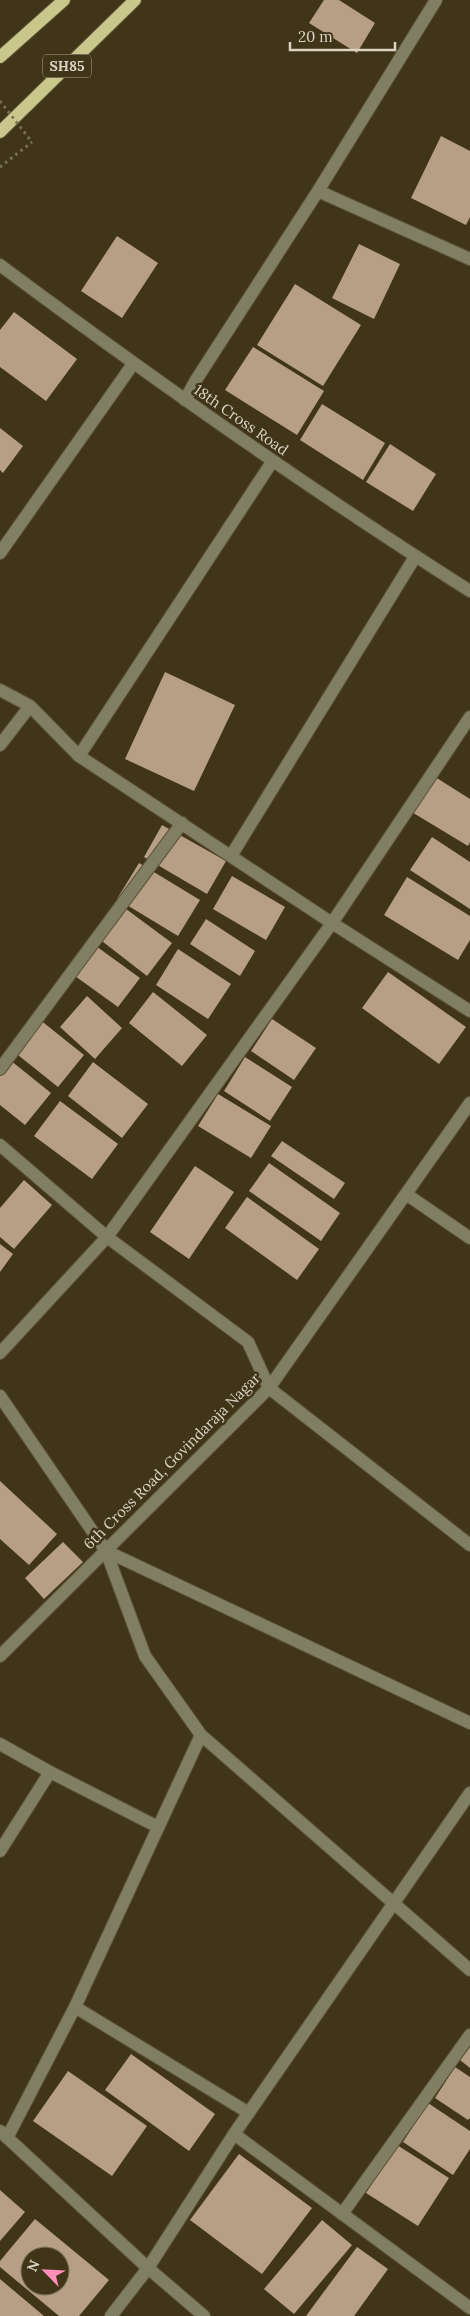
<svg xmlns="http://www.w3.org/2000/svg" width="470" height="2316" viewBox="0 0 470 2316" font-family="Lora,serif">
  <rect width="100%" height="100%" fill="#413519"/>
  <path fill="#b79f85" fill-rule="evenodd" d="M324,0H339L375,23L357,53L309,23Z
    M441,136L470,151V217L466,225L411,198Z
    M117,236L158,263L122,318L81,291Z
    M359,244L400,264L374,319L332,298Z
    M295,284L361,325L323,386L257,345Z
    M14,312L77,359L46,401L0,367V330Z
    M253,347L324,391L297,435L225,390Z
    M322,404L385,443L363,480L300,440Z
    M0,428L23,446L3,473L0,470Z
    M390,444L436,474L413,511L366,482Z
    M165,672L235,705L194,791L125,759Z
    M432,775L470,799V842L468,846L410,811Z
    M162,825L226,861L207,894L144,857Z
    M432,837L470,862V909L410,870Z
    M139,863L200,900L178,936L117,899Z
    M232,876L285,907L266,940L213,909Z
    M407,877L470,916V940L458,960L384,915Z
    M122,906L172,943L147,976L98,938Z
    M206,919L255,951L240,976L190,944Z
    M89,941L140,978L118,1007L68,971Z
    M178,949L231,984L208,1019L156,985Z
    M388,972L466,1027L439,1064L362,1008Z
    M153,992L207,1035L182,1066L129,1023Z
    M87,996L122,1028L95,1059L60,1027Z
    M34,1015L84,1055L58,1087L8,1047Z
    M272,1019L316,1048L294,1080L251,1051Z
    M5,1056L51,1093L25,1125L0,1105V1062Z
    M245,1057L292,1087L270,1121L224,1091Z
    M93,1062L148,1104L122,1138L68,1096Z
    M218,1094L271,1126L251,1158L198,1126Z
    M60,1101L118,1144L92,1179L34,1136Z
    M282,1141L345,1183L334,1199L271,1156Z
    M269,1163L340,1213L321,1241L249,1191Z
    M195,1166L234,1192L189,1259L150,1232Z
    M24,1180L52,1205L14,1249L0,1237V1208Z
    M247,1197L319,1249L297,1280L225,1228Z
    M0,1244L13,1254L0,1272Z
    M0,1481L57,1534L29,1565L0,1539Z
    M63,1542L83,1562L44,1599L25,1578Z
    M470,2047V2068L460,2060Z
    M131,2054L215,2114L189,2151L105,2090Z
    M455,2067L470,2077V2118L468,2120L435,2098Z
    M68,2071L147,2126L112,2176L33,2121Z
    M428,2103L470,2131V2149L453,2175L403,2142Z
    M397,2145L449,2178L418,2226L366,2193Z
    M239,2154L312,2208L262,2274L190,2220Z
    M0,2190L25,2212L0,2241Z
    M35,2219L109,2280L79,2316H59L0,2267V2261ZM30,2256H60V2286H30Z
    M322,2220L352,2245L294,2314L264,2289Z
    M357,2247L388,2269L354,2316H306Z
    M0,2279L44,2316H0Z"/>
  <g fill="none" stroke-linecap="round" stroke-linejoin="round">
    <defs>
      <path id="minor" d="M318,191L470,259
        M0,265C153,379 309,489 470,591
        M185,400L196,380L318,191L436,0
        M0,553L133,364
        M0,690L30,706L79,756L332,923L470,1011
        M470,717L332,923L107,1237L248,1342L269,1388L470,1545
        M0,745L30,706
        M79,756L272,462
        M231,856L415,557
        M0,1069L182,823
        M0,1145L107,1237L0,1353
        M406,1194L470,1238
        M0,1396L106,1551L145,1656L201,1735L470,1970
        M106,1551L470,1723
        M0,1656L269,1388L470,1103
        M0,1744L50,1772L0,1851
        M50,1772L158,1827
        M75,2007L249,2113
        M0,2131L148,2268L204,2316
        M234,2134L470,2308
        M7,2138L75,2007L201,1735
        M342,2214L470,2035
        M111,2316L148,2268L234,2134L470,1793"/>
      <path id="major" d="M0,57L64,0
        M0,132L135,0"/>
    </defs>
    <use href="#minor" stroke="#5d5238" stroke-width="14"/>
    <use href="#major" stroke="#5d5238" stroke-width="14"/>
    <path stroke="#7b7159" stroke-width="3" stroke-dasharray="2.5 4" stroke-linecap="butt" d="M0,167L32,142"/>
    <use href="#minor" stroke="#807f64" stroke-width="12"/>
    <use href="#major" stroke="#cac78d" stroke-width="12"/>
    <path stroke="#7b7159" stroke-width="3" stroke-dasharray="2.5 4" stroke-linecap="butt" d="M0,101L32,142"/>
  </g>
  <g text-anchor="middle" stroke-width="5" stroke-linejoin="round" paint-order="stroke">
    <rect fill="#413519" stroke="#ada491" stroke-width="1" x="43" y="54.5" width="48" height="23" rx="4"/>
    <g font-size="14" font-weight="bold" fill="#dbd4c4">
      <text x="67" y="71">SH85</text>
    </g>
    <g font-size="15" fill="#dbd4c4" stroke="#413519">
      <text transform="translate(241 420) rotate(35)" y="5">18th Cross Road</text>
      <text transform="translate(172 1461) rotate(-45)" y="5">6th Cross Road, Govindaraja Nagar</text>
    </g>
  </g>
  <g transform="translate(45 2271) rotate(294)"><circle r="24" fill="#413519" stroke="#7f755d"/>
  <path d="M0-4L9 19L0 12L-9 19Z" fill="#ff8ebb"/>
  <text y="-8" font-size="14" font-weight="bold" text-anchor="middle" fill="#dbd4c4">N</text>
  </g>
  <path d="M290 42v8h105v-8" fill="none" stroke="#dbd4c4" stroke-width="2.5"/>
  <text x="298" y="42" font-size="15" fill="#dbd4c4" stroke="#413519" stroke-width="4" paint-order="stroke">20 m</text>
</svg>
